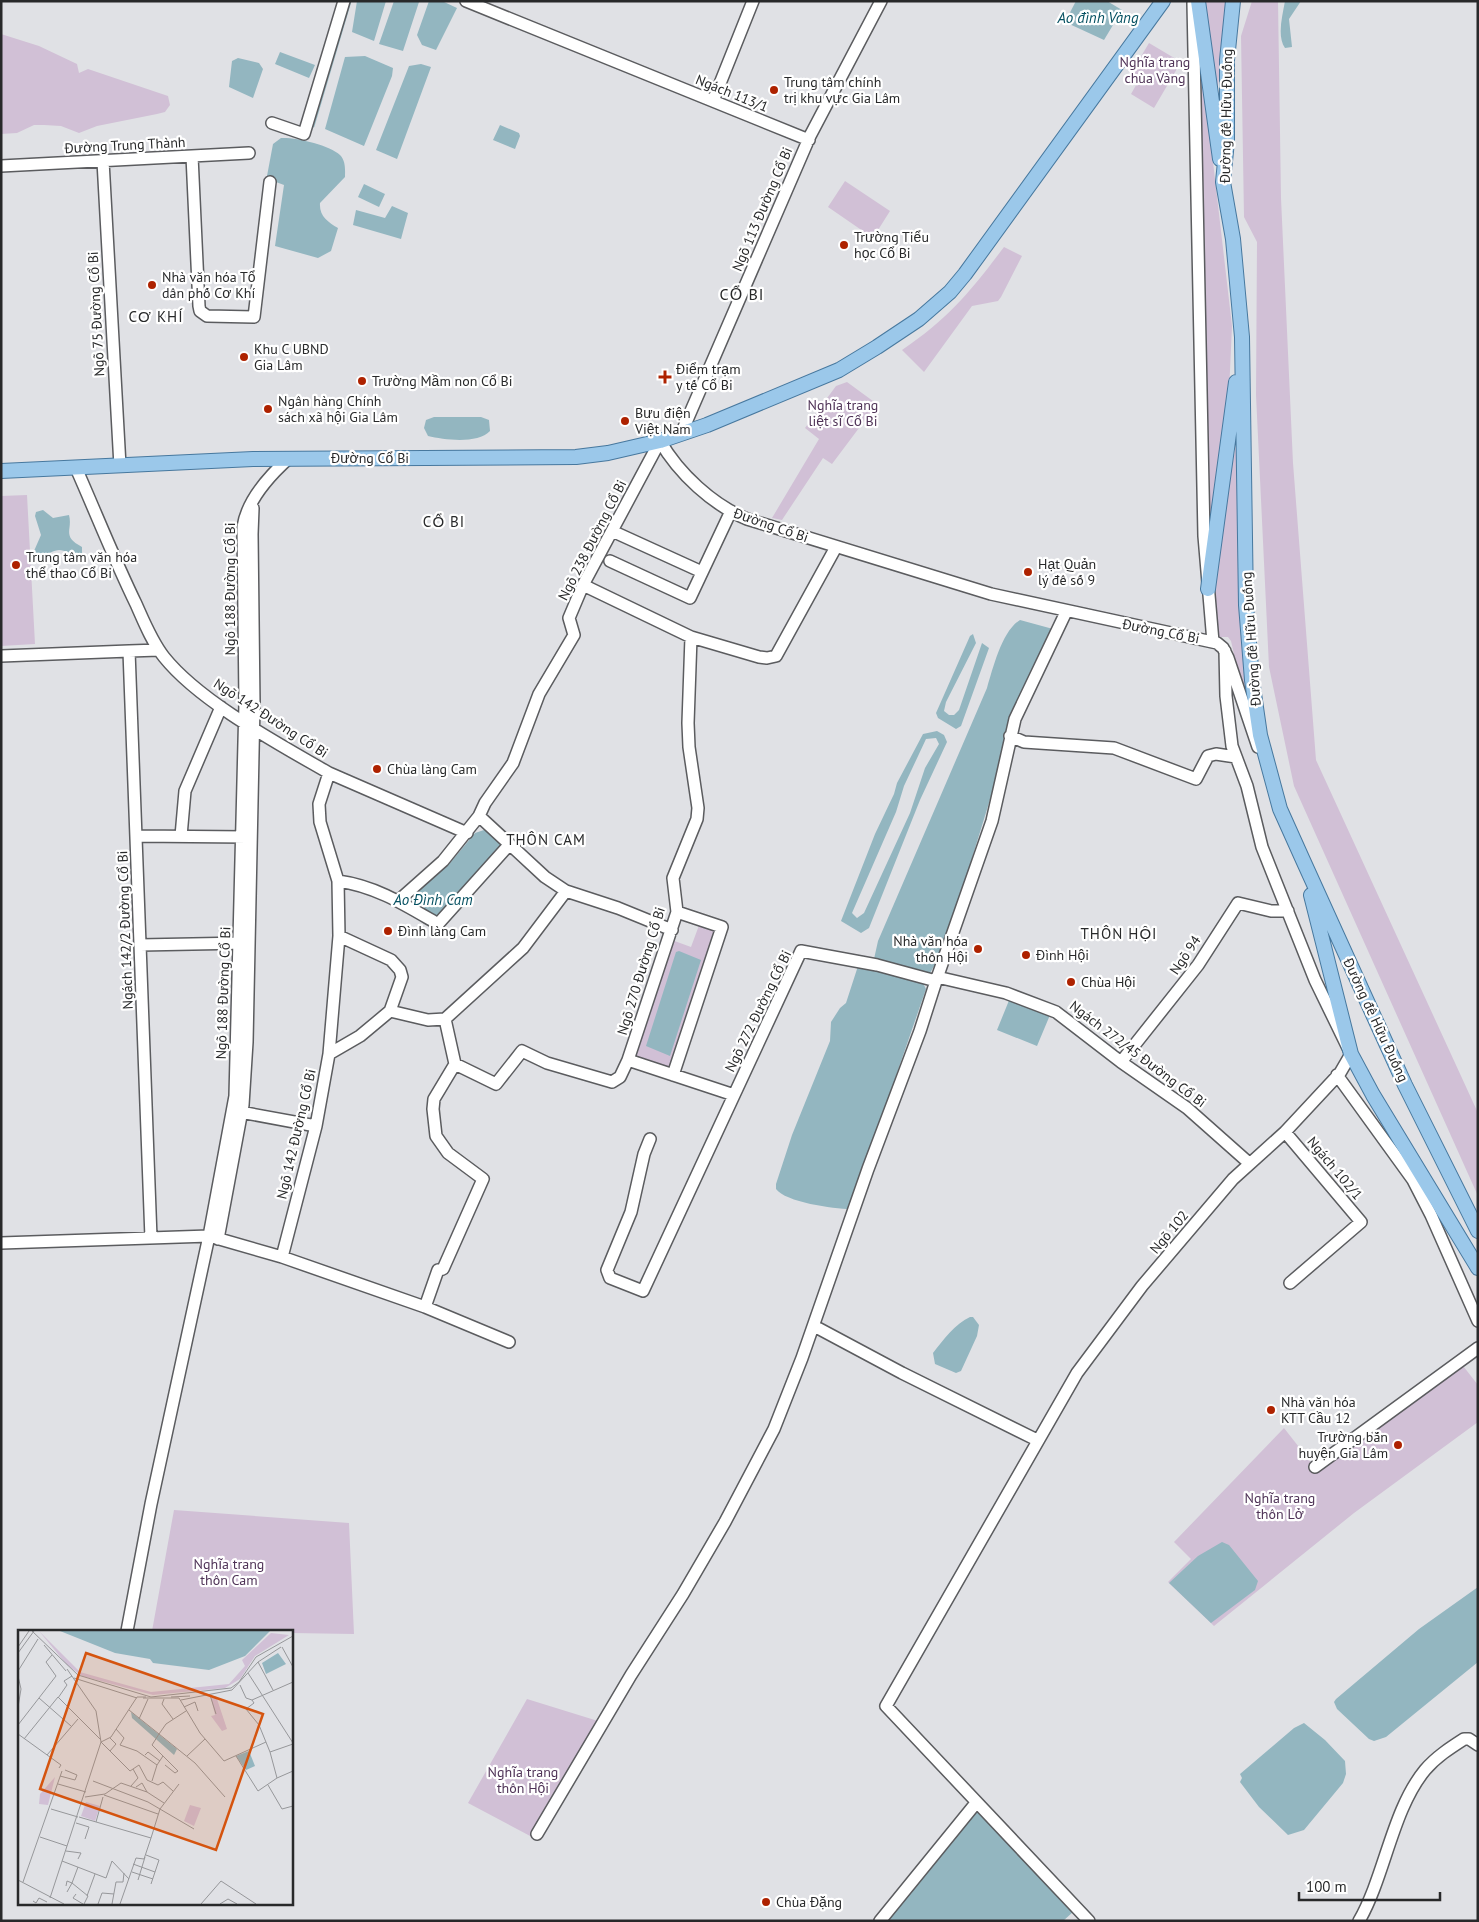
<svg xmlns="http://www.w3.org/2000/svg" width="1479" height="1922" viewBox="0 0 1479 1922" font-family="'PT Sans',sans-serif">
  <rect width="100%" height="100%" fill="#e0e1e5"/>
  <path fill="#d1c0d6" d="M1204,1H1226L1216,108Z
    M1252,1H1278L1281,198L1293,463L1316,760L1478,1113V1196L1294,786L1269,667L1256,395L1257,242L1244,217L1241,36Z
    M1198,32L1232,326L1229,393L1208,540Z
    M1,34L39,46L77,64L79,73L88,69L168,96L170,105L165,112L157,114L97,126L79,133L61,126L44,125H34L17,133L1,134Z
    M1149,43L1181,62L1154,108L1131,94L1139,80L1130,75Z
    M845,181L890,211L873,238L828,207Z
    M1004,247L1022,256L1001,297L998,301L972,306L924,372L902,350C948,319 971,291 1004,247Z
    M847,382L877,404L832,464L823,458L782,520L772,518L819,439L805,428L836,386Z
    M1237,439L1257,726L1238,672L1231,641L1228,637H1216L1213,599L1219,540Z
    M27,495L35,644L1,646V496Z
    M701,920L722,927L673,1075L628,1060L669,939L691,947Z
    M1460,1362L1478,1385V1422L1354,1513L1214,1626L1168,1582L1191,1559L1174,1542L1284,1428L1313,1465Z
    M174,1510L349,1523L354,1634L291,1633V1631H152Z
    M527,1699L598,1721L532,1837L468,1803Z"/>
  <path fill="#93b6c0" fill-rule="evenodd" d="M357,1H386L374,41L352,32Z
    M394,1L419,2L403,51L379,44Z
    M429,1H442L457,8L436,50L422,45L417,35Z
    M1076,1H1107L1122,10L1104,40L1065,22Z
    M1285,1H1301L1289,19L1292,47L1285,48C1277,37 1282,17 1285,1Z
    M280,52L315,65L309,78L275,64Z
    M365,56L393,68L392,76L364,146L325,129L345,57Z
    M238,58L259,63L263,69L253,98L229,87L232,61Z
    M421,64L431,67L397,159L376,150L409,66Z
    M500,125L519,133L520,136L515,149L493,140Z
    M281,138C295,137 330,145 340,155C346,161 345,170 345,177L320,203C319,216 328,222 338,228L331,251L318,258L275,246L284,185L268,179L267,176L273,144Z
    M364,184L385,194L379,207L358,197Z
    M392,206L408,213L401,239L353,225L356,210L385,218Z
    M434,417H481L489,420L490,431C478,444 445,440 428,436L424,428L426,420Z
    M43,510L53,518L69,515C73,530 61,536 82,547V553C73,557 67,550 59,550C49,551 45,558 36,555L34,551L41,535L35,516L36,512Z
    M1020,620L1053,629L1008,721L992,793L944,949L930,973L874,959L878,941L987,688C993,668 1002,631 1020,620Z
    M973,634L976,643L946,702L944,711L949,715H954L959,710L982,643L989,648L961,726L956,729L938,718L936,713L970,636Z
    M937,731L944,735L947,742L920,800L869,928L861,933L841,921L875,834L894,794L897,783L923,734ZM936,738L939,744L925,768L910,813L864,913L857,918L852,913L896,812L904,786L926,739Z
    M487,829L500,843V847L437,917L410,902L413,895L450,863L475,833Z
    M679,951L701,960L670,1056L646,1046L676,952Z
    M858,966H868L923,983L926,989L850,1209C834,1209 785,1202 776,1189V1184L792,1135L830,1041L831,1022L840,1008L846,1003Z
    M1010,998L1050,1015L1037,1046L997,1030Z
    M970,1317H973L979,1325L977,1336L961,1371L956,1373L935,1364L933,1353C943,1340 955,1324 970,1317Z
    M1222,1542L1229,1545L1258,1581L1255,1590L1211,1623L1169,1583L1198,1556Z
    M1478,1587V1662L1386,1737L1374,1741L1369,1739L1337,1709L1334,1702L1336,1699L1419,1629Z
    M1304,1723L1325,1740L1345,1761L1346,1774L1343,1783L1304,1830L1288,1835L1259,1807L1240,1782L1242,1778L1240,1774L1294,1728Z
    M976,1807L1073,1912L1063,1921H886Z"/>
  <g fill="none" stroke-linecap="round" stroke-linejoin="round">
    <path stroke="#93b6c0" stroke-width="3" d="M313,126L350,1"/>
    <defs>
      <path id="minor" d="M466,1L809,140
        M1193,3L1204,536L1213,642
        M713,101L753,1
        M272,123L304,134L344,1
        M192,156L199,306L200,311L207,316L254,317L270,182
        M103,161L120,466
        M1,166L249,153
        M681,434L810,136L881,1
        M660,441C679,474 713,505 747,519L991,594L1217,643L1223,648L1228,658L1258,747
        M76,468C96,513 114,559 136,604C144,622 152,642 164,657C200,702 279,744 329,773L319,804L320,822L338,881L339,936L329,1054L316,1126L282,1257
        M612,531L702,572
        M610,561L690,598L731,511
        M583,585L691,637
        M1,656L129,651
        M1010,736L1024,742L1114,748L1196,779L1208,756L1216,754L1236,757
        M329,773L467,833
        M136,836L247,837
        M181,836L185,791L221,707
        M338,881C376,886 407,906 438,924L509,845
        M566,891L618,908L672,930
        M398,901L443,861L479,816
        M140,945L245,943
        M937,977L1006,993L1056,1012L1121,1062L1187,1108L1249,1163
        M390,1011L428,1020L445,1019
        M329,1054L360,1036L390,1011L402,977L400,970L391,960L339,936
        M1121,1062L1198,965L1238,903L1271,911H1288
        M455,1064L496,1084L522,1051L547,1063L612,1082L620,1077L628,1060
        M673,1075L722,927L677,912
        M1337,1075L1413,1180L1431,1215L1478,1321
        M734,1095L628,1060L677,912L673,878L697,819L698,808L689,747L688,723L691,637L759,657L767,658L776,656L836,547
        M235,1111L316,1126
        M1285,1132L1361,1222L1290,1283
        M650,1139L644,1154L631,1212L607,1270L610,1278L643,1291L801,951L877,965L936,981L992,821L1015,719L1066,612
        M151,1238L129,651L159,650
        M218,1239L243,1105L247,1042L254,705L252,534L253,508
        M1,1243L209,1236L282,1257L425,1307L509,1342
        M425,1307L438,1270L443,1269L483,1179L448,1153L436,1136L433,1109L434,1099L455,1064L445,1019L523,948L566,891L545,877L479,816L485,803L513,763L539,694L574,635L569,618L583,585L660,441
        M814,1326L902,1373L1037,1440
        M1315,1467L1478,1348
        M127,1631L151,1504L209,1236L235,1096L245,703L243,527C247,500 269,476 289,458
        M537,1834L631,1675L683,1594L725,1522L774,1429L802,1358L868,1169L920,1031L936,981
        M880,1921L976,1803
        M1089,1921L886,1706L1077,1373L1142,1286L1233,1179L1285,1132L1340,1073L1351,1054L1315,980L1262,847L1247,786L1232,746L1226,696L1225,651
        M1359,1921C1385,1876 1392,1810 1425,1770C1436,1757 1450,1748 1464,1739H1469L1478,1745"/>
      <path id="major" d="M1198,1L1220,159
        M1233,1L1227,60V141L1223,182L1233,239L1242,337L1246,605L1252,680L1260,735L1280,809L1302,858L1405,1085L1478,1231
        M1,471L253,459L576,457L608,453L660,441L707,425L839,370L877,347L919,319L950,292L965,274L1163,1
        M1208,589L1236,382
        M1311,895L1351,1054L1373,1095L1478,1268"/>
    </defs>
    <use href="#minor" stroke="#5b5c5f" stroke-width="14"/>
    <use href="#major" stroke="#47789e" stroke-width="16"/>
    <use href="#minor" stroke="#fff" stroke-width="11"/>
    <use href="#major" stroke="#9bc8ea" stroke-width="14"/>
  </g>
  <g fill="#ae2200" stroke="#fff" stroke-width="2">
    <circle cx="774" cy="90" r="5"/>
    <circle cx="844" cy="245" r="5"/>
    <circle cx="152" cy="285" r="5"/>
    <circle cx="244" cy="357" r="5"/>
    <path d="M662.5 369.5h5v5h5v5h-5v5h-5v-5h-5v-5h5z"/>
    <circle cx="362" cy="381" r="5"/>
    <circle cx="268" cy="409" r="5"/>
    <circle cx="625" cy="421" r="5"/>
    <circle cx="16" cy="565" r="5"/>
    <circle cx="1028" cy="572" r="5"/>
    <circle cx="377" cy="769" r="5"/>
    <circle cx="388" cy="931" r="5"/>
    <circle cx="978" cy="949" r="5"/>
    <circle cx="1026" cy="955" r="5"/>
    <circle cx="1071" cy="982" r="5"/>
    <circle cx="1271" cy="1410" r="5"/>
    <circle cx="1398" cy="1445" r="5"/>
    <circle cx="766" cy="1902" r="5"/>
  </g>
  <g text-anchor="middle" stroke-width="4.5" stroke-linejoin="round" paint-order="stroke">
    <g font-size="14" fill="#4f3357" stroke="#fff">
      <text x="1155" y="67">Nghĩa trang<tspan x="1155" dy="16">chùa Vàng</tspan></text>
      <text x="843" y="410">Nghĩa trang<tspan x="843" dy="16">liệt sĩ Cổ Bi</tspan></text>
      <text x="1280" y="1503">Nghĩa trang<tspan x="1280" dy="16">thôn Lở</tspan></text>
      <text x="229" y="1569">Nghĩa trang<tspan x="229" dy="16">thôn Cam</tspan></text>
      <text x="523" y="1777">Nghĩa trang<tspan x="523" dy="16">thôn Hội</tspan></text>
    </g>
    <g font-size="14" fill="#28292a" stroke="#fff" text-anchor="start">
      <text x="784" y="87">Trung tâm chính<tspan x="784" dy="16">trị khu vực Gia Lâm</tspan></text>
      <text x="854" y="242">Trường Tiểu<tspan x="854" dy="16">học Cổ Bi</tspan></text>
      <text x="162" y="282">Nhà văn hóa Tổ<tspan x="162" dy="16">dân phố Cơ Khí</tspan></text>
      <text x="254" y="354">Khu C UBND<tspan x="254" dy="16">Gia Lâm</tspan></text>
      <text x="676" y="374">Điểm trạm<tspan x="676" dy="16">y tế Cổ Bi</tspan></text>
      <text x="372" y="386">Trường Mầm non Cổ Bi</text>
      <text x="278" y="406">Ngân hàng Chính<tspan x="278" dy="16">sách xã hội Gia Lâm</tspan></text>
      <text x="635" y="418">Bưu điện<tspan x="635" dy="16">Việt Nam</tspan></text>
      <text x="26" y="562">Trung tâm văn hóa<tspan x="26" dy="16">thể thao Cổ Bi</tspan></text>
      <text x="1038" y="569">Hạt Quản<tspan x="1038" dy="16">lý đê số 9</tspan></text>
      <text x="387" y="774">Chùa làng Cam</text>
      <text x="398" y="936">Đình làng Cam</text>
      <text x="968" y="946" text-anchor="end">Nhà văn hóa<tspan x="968" dy="16">thôn Hội</tspan></text>
      <text x="1036" y="960">Đình Hội</text>
      <text x="1081" y="987">Chùa Hội</text>
      <text x="1281" y="1407">Nhà văn hóa<tspan x="1281" dy="16">KTT Cầu 12</tspan></text>
      <text x="1388" y="1442" text-anchor="end">Trường bắn<tspan x="1388" dy="16">huyện Gia Lâm</tspan></text>
      <text x="776" y="1907">Chùa Đặng</text>
    </g>
    <g font-size="14" fill="#28292a" stroke="#fff">
      <text transform="translate(732 93) rotate(22)" y="5">Ngách 113/1</text>
      <text transform="translate(1226 116) rotate(-89)" y="5">Đường đê Hữu Đuống</text>
      <text transform="translate(125 145) rotate(-3)" y="5">Đường Trung Thành</text>
      <text transform="translate(762 209) rotate(-67)" y="5">Ngõ 113 Đường Cổ Bi</text>
      <text transform="translate(96 314) rotate(-93)" y="5">Ngõ 75 Đường Cổ Bi</text>
      <text x="370" y="463">Đường Cổ Bi</text>
      <text transform="translate(771 525) rotate(19)" y="5">Đường Cổ Bi</text>
      <text transform="translate(592 540) rotate(-63)" y="5">Ngõ 238 Đường Cổ Bi</text>
      <text transform="translate(230 589) rotate(-90)" y="5">Ngõ 188 Đường Cổ Bi</text>
      <text transform="translate(1161 631) rotate(11)" y="5">Đường Cổ Bi</text>
      <text transform="translate(1251 639) rotate(-94)" y="5">Đường đê Hữu Đuống</text>
      <text transform="translate(271 718) rotate(33)" y="5">Ngõ 142 Đường Cổ Bi</text>
      <text transform="translate(125 930) rotate(-92)" y="5">Ngách 142/2 Đường Cổ Bi</text>
      <text transform="translate(1185 955) rotate(-56)" y="5">Ngõ 94</text>
      <text transform="translate(641 971) rotate(-73)" y="5">Ngõ 270 Đường Cổ Bi</text>
      <text transform="translate(223 993) rotate(-88)" y="5">Ngõ 188 Đường Cổ Bi</text>
      <text transform="translate(758 1011) rotate(-64)" y="5">Ngõ 272 Đường Cổ Bi</text>
      <text transform="translate(1376 1020) rotate(65)" y="5">Đường đê Hữu Đuống</text>
      <text transform="translate(1138 1054) rotate(37)" y="5">Ngách 272/45 Đường Cổ Bi</text>
      <text transform="translate(296 1134) rotate(-77)" y="5">Ngõ 142 Đường Cổ Bi</text>
      <text transform="translate(1335 1168) rotate(50)" y="5">Ngách 102/1</text>
      <text transform="translate(1169 1232) rotate(-50)" y="5">Ngõ 102</text>
    </g>
    <g font-size="15" font-style="italic" fill="#065162" stroke="#fff">
      <text x="1098" y="23">Ao đình Vàng</text>
      <text x="433" y="905">Ao Đình Cam</text>
    </g>
    <g font-size="15" letter-spacing="1" fill="#28292a" stroke="#fff">
      <text x="156" y="322">CƠ KHÍ</text>
      <text x="444" y="527">CỔ BI</text>
      <text x="546" y="845">THÔN CAM</text>
      <text x="1119" y="939">THÔN HỘI</text>
    </g>
    <g font-size="16" letter-spacing="1" fill="#28292a" stroke="#fff">
      <text x="742" y="300">CỔ BI</text>
    </g>
  </g>
  <g transform="translate(18 1630)">
    <rect width="275" height="275" fill="#e0e1e5"/>
    <path d="M21,1L62,42L133,62L211,54L227,36L224,30L253,3L271,5L237,26L222,49L207,58L135,65L64,46L49,35ZM198,66L209,99L204,101L193,86L197,85L193,68ZM37,147L30,175L21,174L22,164ZM68,172L82,176L77,191L63,186ZM172,175L183,178L176,196L166,191Z" fill="#d1c0d6"/>
    <path d="M42,1H252L227,26L191,40L135,33L132,29L97,23ZM260,23L268,34L248,44L244,33ZM113,82L159,119L156,125L114,88ZM231,121L237,136L228,140L218,126Z" fill="#93b6c0"/>
    <path fill="none" stroke="#96979a" stroke-width="1" d="M14,1L60,45L133,67L213,58L221,52L238,27L275,6M26,15L48,41M0,17L11,1M264,17L275,37M0,23L16,1M240,32L255,60M0,41L20,9M230,43L275,113M0,46L3,59L0,77M56,48L119,68M222,55L228,68L234,70M192,65L198,84M128,67H119L93,107L83,112L112,141L121,135L129,150L140,155L145,152L155,161M153,67L172,66M21,68L53,96M40,68L49,55L46,51L54,46M125,68H161L182,103L206,131L248,112M146,69L144,74L155,89M163,70L214,60L240,32L263,17M166,77L177,72L180,81M111,80L141,104L134,115L160,141L157,143L147,135M121,89L130,69M0,95L38,46L28,32L34,25M98,99L106,108L102,115L119,121L139,135L145,126M0,104L43,135L41,138M141,104L177,133L207,167M141,104L148,94L168,81M92,108L98,114L92,121M6,109L40,67L83,110M275,114L252,122L259,148L275,141M252,122L241,95L228,79L236,73L234,70L275,52M29,125L60,89M127,125L130,122L142,131M169,126L187,109M218,126L240,161L259,148M42,146L57,150L59,145L47,140M75,151L130,172L176,199M134,151L139,135M40,154L68,162M250,155L264,179L275,176M113,156L120,148L115,139M118,157L124,153L129,162M86,165L140,184M67,167L87,164L103,153L129,162L146,173M33,179L60,187M61,187L133,208L126,229L118,228M78,192L85,167M58,193L71,197L67,209M22,207L49,216M133,208L142,179L161,154M48,221L63,223L60,229M128,225L141,230L133,254M44,231L88,248L94,231L111,249M115,234L137,242M114,242L135,249M0,250L46,274M120,250L127,227M5,252L44,141M48,256L49,251L54,253L60,237M49,262L54,253L70,266L66,274M58,264L55,268L65,274M69,266L77,244M32,268L83,112L78,81L49,39M15,271L18,273L21,268L29,272M80,274L84,263L96,264M94,274L98,252H105L106,243M102,274L118,228M183,274L203,251L238,274M202,274L210,269L219,274"/>
    <path fill="#d5540f" fill-opacity="0.15" stroke="#d5540f" stroke-width="2.5" d="M68,23L245,84L198,220L22,159Z"/>
    <rect width="275" height="275" fill="none" stroke="#28292a" stroke-width="2.5"/>
  </g>
  <rect width="1479" height="1922" fill="none" stroke="#28292a" stroke-width="5"/>
  <path d="M1299 1892v8h141v-8" fill="none" stroke="#28292a" stroke-width="2.5"/>
  <text x="1306" y="1892" font-size="15" fill="#28292a" stroke="#ffffff" stroke-width="4" paint-order="stroke">100 m</text>
</svg>
